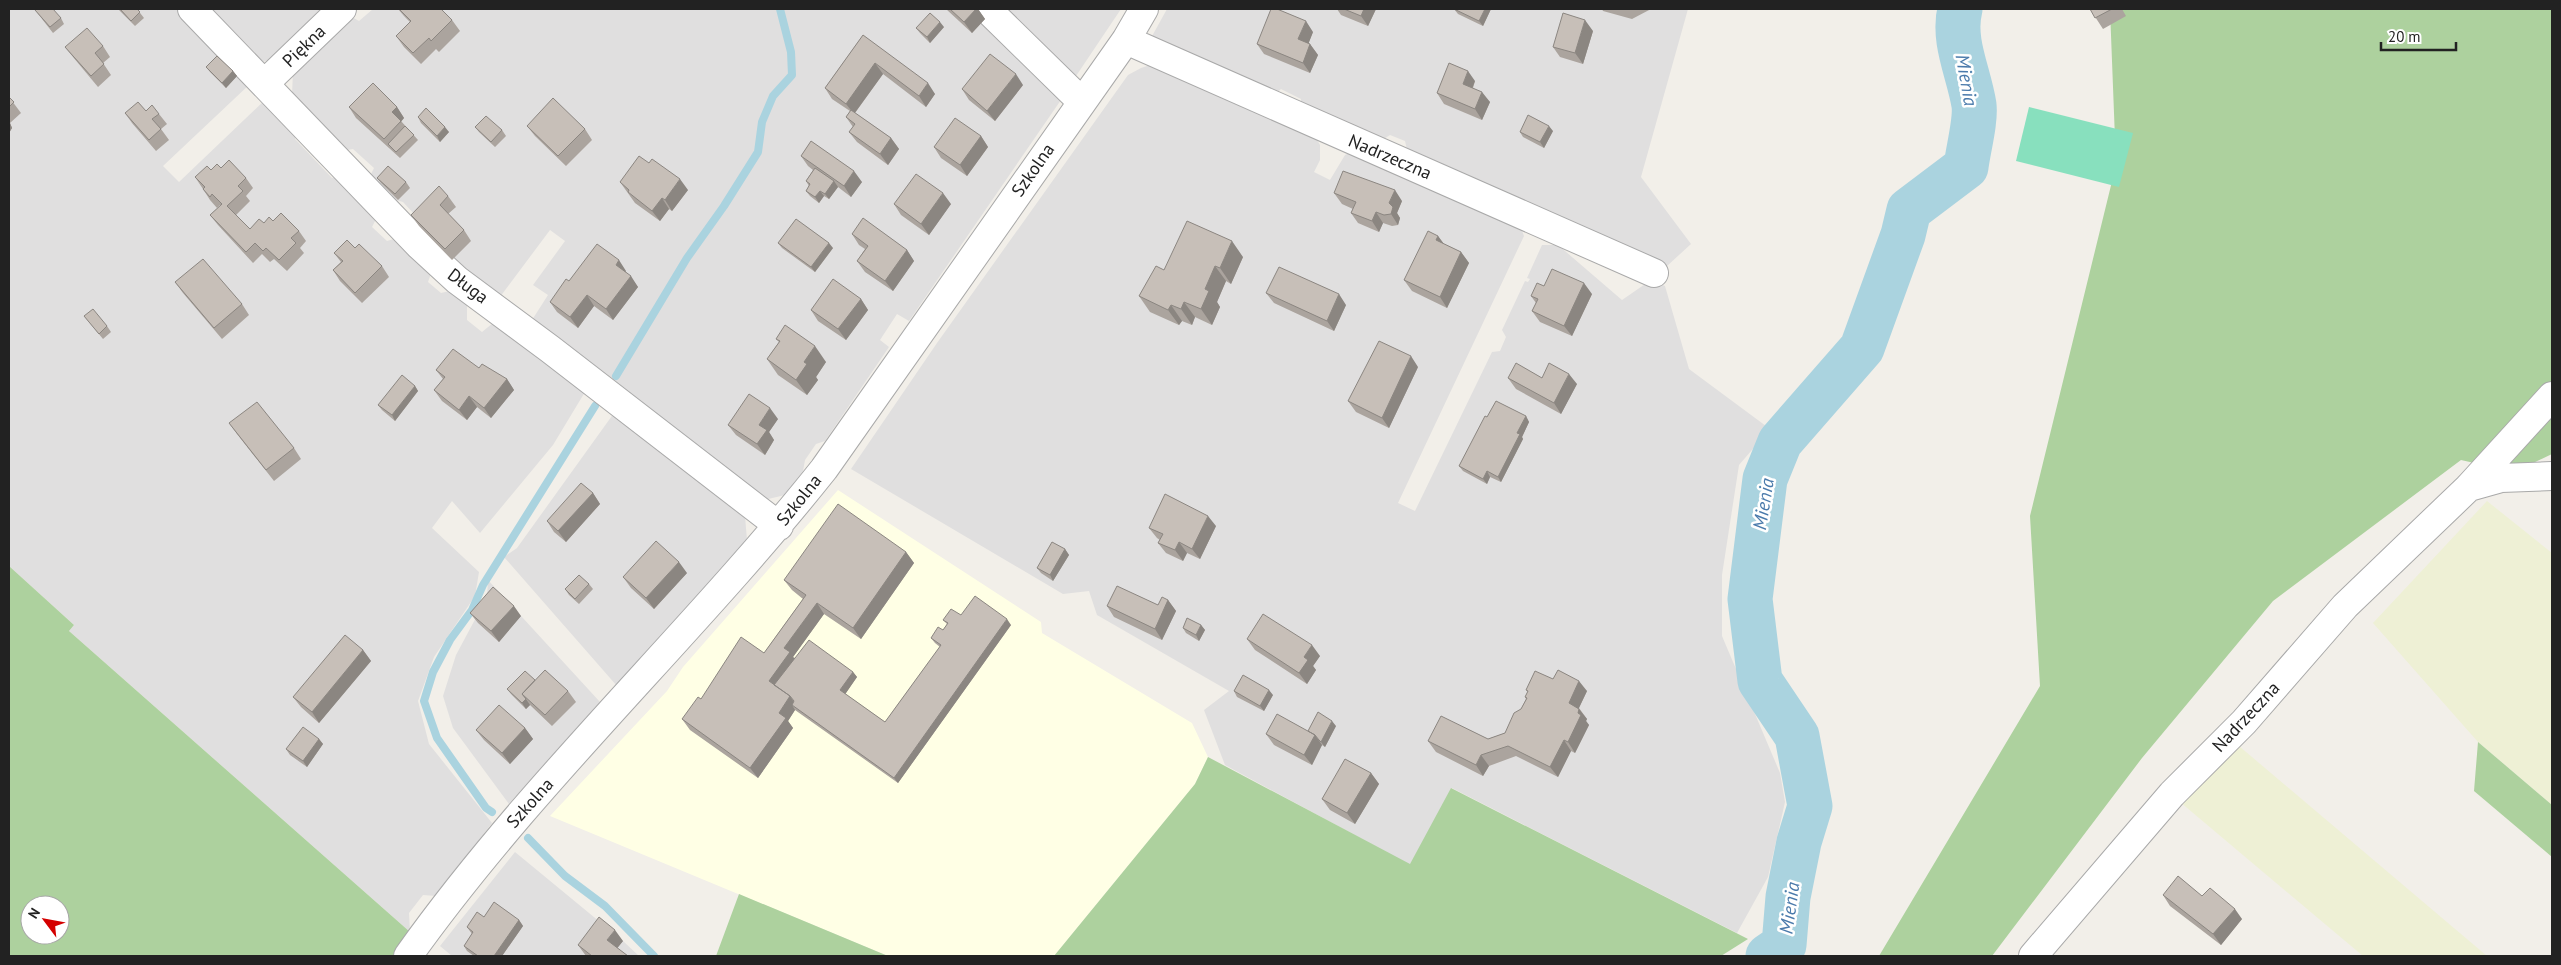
<svg xmlns="http://www.w3.org/2000/svg" width="2561" height="965" viewBox="0 0 2561 965" font-family="'PT Sans',sans-serif">
  <rect width="100%" height="100%" fill="#f2efe9"/>
  <path fill="#e0dfdf" d="M9,9H177L250,84L163,166L179,182L266,99L297,131L295,139L332,178L339,176L378,215L372,227L387,241L400,237L433,268L428,282L441,293L454,290L467,303V320L482,332L493,323L585,392L553,445L480,533L452,501L432,528L479,572L475,596L434,657L418,701L429,744L492,823L436,896L423,895L409,913L410,932L69,631L74,625L9,566Z
    M208,9H326L275,57L261,63Z
    M373,9H974L1063,97L909,321L897,314L880,340L889,347L825,441L816,444L805,460L803,471L785,495L764,500L608,375L532,320L548,295L533,285L565,241L550,230L500,297L465,272L415,215L403,202L396,200L371,174L374,168L353,149L347,150L292,95L293,71L352,17L359,21Z
    M997,9H1121L1072,82Z
    M1167,9H1688L1641,177L1691,244L1667,266L1408,154L1405,141L1390,135L1379,142L1301,109V99L1281,89L1272,97L1151,38Z
    M1153,64L1316,138L1320,145V160L1314,172L1330,180L1345,155L1355,150L1519,223L1524,236L1398,503L1415,511L1492,352L1500,351L1506,337L1502,330L1525,281L1528,282L1530,279L1527,278L1542,245H1558L1622,300L1651,280L1665,286L1689,369L1770,429L1739,465L1722,575V636L1780,773L1785,802L1768,877L1737,933L1452,788L1410,865L1225,765L1204,710L1229,691L1097,615L1089,591L1063,594L851,469L937,343L1128,75L1141,68Z
    M614,413L745,516L747,540L617,686L504,557L517,548Z
    M488,580L600,702L509,804L453,728L443,696L456,655L487,597Z
    M515,852L623,941L639,956H452L440,946Z"/>
  <path fill="#ffffe5" d="M838,490L1041,622L1042,633L1192,723L1208,757L1195,784L1054,956H888L550,816L667,691L683,667Z"/>
  <path fill="#eef0d5" d="M2487,501L2552,553V805L2478,742L2373,623Z
    M2239,746L2487,956H2363L2180,802Z"/>
  <path fill="#add19e" fill-rule="evenodd" d="M2110,9H2552V454L2514,472L2461,460L2273,601L2142,758L1992,956H1879L2040,686L2030,516L2116,165Z
    M9,566L74,625L69,631L410,932L392,956H9ZM30,905H60V935H30Z
    M2478,742L2552,805V857L2474,791Z
    M1208,757L1410,864L1451,788L1748,939L1721,956H1054L1195,784Z
    M739,894L888,956H716Z"/>
  <path fill="#88e0be" d="M2029,107L2133,133L2119,187L2016,161Z"/>
  <g fill="none" stroke-linecap="round" stroke-linejoin="round">
    <path stroke="#aad3df" stroke-width="8" d="M616,376L687,258L724,206L758,152L762,122L773,96L792,75L791,52L780,9
      M492,812L486,808L437,738L424,701L433,672L450,640L472,610L483,585L595,406
      M528,838L565,876L605,906L654,956"/>
    <path stroke="#aad3df" stroke-width="45" d="M1768,956L1784,945L1788,897L1799,842L1810,806L1797,736L1760,681L1750,599L1765,479L1780,442L1862,348L1903,235L1909,210L1966,167C1968,150 1976,121 1974,105C1969,73 1952,41 1960,9"/>
    <defs>
      <path id="minor" d="M192,9L420,246L457,280L550,349L779,526
        M987,9L1081,101
        M1126,40L1654,273
        M265,83L342,9
        M2469,487L2501,478L2552,476
        M408,956C532,782 691,636 824,469L1126,40L1144,9
        M2033,956L2172,794L2244,722L2345,606L2469,487L2552,396"/>
    </defs>
    <use href="#minor" stroke="#a9a9a9" stroke-width="30"/>
    <use href="#minor" stroke="#fff" stroke-width="28"/>
  </g>
  <path fill="#aba49e" d="M118,9H137L144,18L135,26Z
    M398,9H441L452,20L460,31L439,52L436,49L421,64L404,47L396,36L410,22L404,16Z
    M946,9H978L985,19L972,33Z
    M1337,9H1376L1368,26L1341,15Z
    M1454,9H1491L1483,26L1458,14Z
    M1602,9H1651L1632,19L1603,11Z
    M2090,9H2122L2126,16L2103,29Z
    M35,10L61,18L64,24L53,33Z
    M944,27L930,43L920,33L916,28Z
    M1593,31L1583,64L1560,57L1553,47Z
    M1313,32L1308,44H1310L1318,55L1310,73L1264,54L1257,44Z
    M863,35L935,94L926,107L883,74L855,113L891,138L899,149L888,165L857,142L849,132L853,127L846,117L850,111L832,99L825,88Z
    M103,46L110,57L103,63L111,75L98,87L73,57L65,47Z
    M206,67L233,71L237,76L226,88L210,72Z
    M1475,81L1473,88L1490,102L1482,120L1444,104L1437,93Z
    M1023,85L995,121L969,100L962,89Z
    M9,97L21,113L10,123L12,128L9,133Z
    M349,107H397L404,118L401,121L418,140L400,158L356,118Z
    M146,111L159,114L167,124L161,129L169,140L156,151L132,123L125,113Z
    M418,117L449,132L440,142L421,123Z
    M527,126L585,129L592,140L566,166L535,136Z
    M475,127L502,130L506,136L495,147L479,132Z
    M1553,131L1544,148L1523,137L1520,132Z
    M981,136L988,147L967,176L941,158L934,147Z
    M801,156L862,182L851,197L838,187L829,199L824,196L819,203L810,196L806,191L809,186L806,181L813,170L808,166Z
    M221,168L246,178L253,188L246,196L250,201L236,215L250,229L264,223L273,221L299,231L306,241L300,248L304,253L287,271L274,259L270,262L262,254L253,263L218,225L210,215L220,206V205L217,208L210,200L203,189L195,177L211,170Z
    M377,178L406,182L410,188L398,200L381,183Z
    M620,182L688,190L672,211L669,209L660,221L635,203Z
    M1334,193L1402,201L1397,213L1400,218L1398,225L1392,226L1383,223L1379,232L1358,223L1351,213L1353,209L1342,204Z
    M448,196L456,207L448,214L464,230L471,241L452,260L419,226L411,215Z
    M894,204H951L929,235L901,215Z
    M852,234L907,250L914,261L893,291L865,272L857,261L865,249L859,245Z
    M1438,236L1444,244L1461,252L1469,263L1447,308L1412,291L1404,280Z
    M778,243L833,248L815,272L782,248Z
    M334,253L382,266L389,277L362,303L340,281L333,270L341,262Z
    M1243,257L1231,284L1226,281L1217,302L1220,307L1212,325L1195,317L1192,325L1182,321L1179,325L1150,312L1139,296L1164,270Z
    M626,271V272L638,287L613,320L594,306L578,328L557,312L550,302L569,281Z
    M175,282L242,304L249,315L222,339L183,293Z
    M1266,293L1346,305L1334,331L1274,303Z
    M1592,294L1572,336L1540,322L1532,311L1536,303L1531,296Z
    M861,299L868,310L846,340L818,321L811,310Z
    M84,316L107,326L111,332L103,339Z
    M776,339L826,362L816,377L818,380L807,395L778,375L767,359L779,342Z
    M1418,367L1389,428L1356,412L1348,401Z
    M479,368L507,379L514,390L491,418L477,407L467,420L442,401L434,390L443,379L436,370Z
    M1508,378H1542L1577,384L1561,414L1516,389Z
    M415,386L418,391L395,421L382,410L378,405Z
    M1526,416L1529,422L1522,437L1523,439L1501,482L1490,477L1487,484L1463,471L1459,466L1487,417Z
    M778,419L769,432L774,440L765,455L736,435L728,425Z
    M229,423L294,448L301,459L274,481L237,434Z
    M593,493L600,504L566,542L554,532L547,521Z
    M1216,526L1200,559L1187,553L1183,561L1166,553L1158,543L1160,540L1157,538L1149,528Z
    M1065,549L1069,555L1053,581L1041,573L1037,568Z
    M906,552L914,563L861,639L824,614L793,657L795,658L853,672L857,677L845,694L885,722L940,647L935,643L931,638L943,630L947,624L943,620L961,615L1011,625L898,783L795,710L788,721L793,728L758,778L690,730L682,719L701,699L764,653L803,599L792,590L784,580Z
    M687,573L654,609L631,588L623,577Z
    M589,584L593,589L579,604L569,595L565,589Z
    M1168,600L1176,611L1162,640L1114,617L1107,606L1158,605Z
    M470,613L521,616L499,642L478,623Z
    M1201,625L1205,630L1199,641L1186,633L1183,628Z
    M1247,639L1320,656L1313,666L1316,670L1307,684L1255,650Z
    M363,650L371,661L319,723L301,707L293,697Z
    M1553,679L1587,691L1579,708L1587,719L1586,721L1589,725L1575,753L1571,751L1558,777L1516,756L1489,766L1483,776L1436,752L1428,741L1488,739L1505,733L1521,709L1526,699L1525,697L1528,692L1526,690Z
    M535,680L568,691L576,702L552,726L530,705L526,709L511,694L507,689Z
    M1234,691L1273,695L1264,711L1237,697Z
    M1336,726L1325,747L1322,745L1312,765L1274,745L1266,734L1308,731Z
    M525,728L533,739L510,764L484,740L476,730Z
    M319,739L323,744L307,767L290,755L286,749Z
    M1371,773L1379,784L1355,824L1330,810L1322,799Z
    M2163,895L2202,896L2242,919L2221,945L2170,906Z
    M519,920L523,926L502,956H474L467,951L464,946L472,934L467,927Z
    M623,941L617,948L628,956H586L578,945Z"/>
  <path fill="#8b8681" d="M976,9H978L985,19L972,33L964,22Z
    M1364,9H1376L1368,26L1361,16Z
    M1485,9H1491L1483,26L1479,21Z
    M1585,20L1593,31L1583,64L1575,53Z
    M1306,21L1313,32L1306,50L1298,39Z
    M940,22L944,27L930,43L927,37Z
    M1310,44L1318,55L1310,73L1303,63Z
    M875,63L883,74L854,114L846,104Z
    M233,71L237,76L226,88L222,83Z
    M1468,71L1475,81L1470,94L1463,84Z
    M1016,74L1023,85L995,121L987,111Z
    M928,83L935,94L926,107L919,96Z
    M1482,92L1490,102L1482,120L1475,109Z
    M397,107L404,118L400,123L392,112Z
    M9,121L10,123L12,128L9,133Z
    M1549,126L1553,131L1544,148L1540,142Z
    M445,127L449,132L440,142L437,136Z
    M981,136L988,147L967,176L960,165Z
    M891,138L899,149L888,165L880,154Z
    M854,171L862,182L851,197L844,186Z
    M680,179L688,190L672,211L665,200Z
    M834,181L838,187L829,199L825,194Z
    M1395,190L1402,201L1397,213L1400,218L1398,225L1391,214L1389,203Z
    M820,191L824,196L819,203L815,197Z
    M943,193L951,204L929,235L921,224Z
    M662,198L669,209L660,221L652,211Z
    M1376,212L1383,223L1379,232L1372,221Z
    M1438,236L1446,247L1436,240Z
    M1232,241L1243,257L1231,284L1220,268Z
    M829,243L833,248L815,272L811,267Z
    M907,250L914,261L893,291L885,281Z
    M1461,252L1469,263L1447,308L1440,297Z
    M619,260L626,271L624,275L616,265Z
    M1215,266L1226,281L1217,302L1220,307L1212,325L1201,309L1205,289Z
    M631,276L638,287L613,320L606,309Z
    M1584,283L1592,294L1572,336L1564,326Z
    M1339,294L1346,305L1334,331L1327,321Z
    M587,295L594,306L578,328L570,317Z
    M861,299L868,310L846,340L838,329Z
    M1184,302L1195,317L1192,325L1181,309Z
    M1171,305L1182,321L1179,325L1168,310Z
    M815,346L826,362L816,377L818,380L807,395L796,380L804,362Z
    M1411,356L1418,367L1389,428L1382,418Z
    M1569,374L1577,384L1561,414L1554,403Z
    M507,379L514,390L491,418L484,408Z
    M415,386L418,391L395,421L392,415Z
    M469,396L477,407L467,420L459,410Z
    M770,408L778,419L769,432L774,440L765,455L757,444L759,425Z
    M1526,416L1529,422L1522,437L1523,439L1501,482L1498,477L1517,433Z
    M1487,471L1490,477L1487,484L1483,479Z
    M593,493L600,504L566,542L558,531Z
    M1208,516L1216,526L1200,559L1192,549Z
    M1179,542L1187,553L1183,561L1175,550Z
    M1065,549L1069,555L1053,581L1050,575Z
    M906,552L914,563L861,639L853,628Z
    M679,562L687,573L654,609L646,598Z
    M1168,600L1176,611L1162,640L1155,629Z
    M817,603L824,614L793,657L798,663L778,690L769,681L784,648Z
    M514,606L521,616L499,642L491,631Z
    M1007,619L1011,625L898,783L894,778Z
    M1201,625L1205,630L1199,641L1196,635Z
    M1312,645L1320,656L1313,666L1316,670L1307,684L1299,673L1304,657Z
    M363,650L371,661L319,723L312,712Z
    M853,672L857,677L844,696L840,690Z
    M1579,681L1587,691L1576,714L1569,703Z
    M1269,690L1273,695L1264,711L1260,706Z
    M790,696L797,707L792,705L795,710L788,721L793,728L758,778L750,768L779,713Z
    M526,699L530,705L526,709L522,703Z
    M1579,709L1587,719L1586,721L1589,725L1575,753L1568,742Z
    M1332,721L1336,726L1325,747L1321,742Z
    M525,728L533,739L510,764L502,753Z
    M1315,735L1322,745L1312,765L1304,755Z
    M319,739L323,744L307,767L303,761Z
    M1564,740L1571,751L1558,777L1550,767Z
    M1481,755L1489,766L1483,776L1476,765Z
    M1371,773L1379,784L1355,824L1347,813Z
    M2235,909L2242,919L2221,945L2213,934Z
    M519,920L523,926L502,956H494Z
    M615,930L623,941L615,951L607,940Z"/>
  <path fill="#c7bfb8" stroke="#8b8681" d="M37,9H53L61,18L50,27L35,10Z
    M120,9H137L140,12L131,21Z
    M399,9H441L452,20L431,41L429,38L413,53L396,36L411,21Z
    M950,9H976L964,22Z
    M1271,9H1277L1306,21L1298,39L1310,44L1303,63L1257,44Z
    M1344,9H1364L1361,16Z
    M1454,9H1485L1479,21Z
    M2090,9H2112L2095,18Z
    M930,13L940,22L927,37L916,28Z
    M1563,13L1585,20L1575,53L1553,47Z
    M87,28L103,46L95,53L104,64L91,76L65,47Z
    M863,35L928,83L919,96L875,63L846,104L825,88Z
    M990,54L1016,74L987,111L962,89Z
    M217,56L233,71L222,83L206,67Z
    M1449,63L1468,71L1463,84L1482,92L1475,109L1437,93Z
    M373,83L397,107L392,112L401,121L384,139L349,107Z
    M9,97L14,102L9,107Z
    M553,98L585,129L558,156L527,126Z
    M138,102L146,111L152,105L159,114L152,119L161,129L149,140L125,113Z
    M426,108L445,127L437,136L418,117Z
    M851,110L891,138L880,154L849,132L855,124L846,117Z
    M1528,115L1549,126L1540,142L1520,132Z
    M486,116L502,130L491,142L475,127Z
    M955,118L981,136L960,165L934,147Z
    M405,126L414,135L396,152L388,144Z
    M811,141L854,171L844,186L801,156Z
    M639,156L649,163L652,159L680,179L665,200L662,198L652,211L628,192L629,190L620,182Z
    M229,160L246,178L238,186L243,191L227,206L250,229L259,219L264,223L269,217L273,221L281,213L299,231L291,238L296,243L279,260L266,248L263,251L255,243L246,252L210,215L222,204L212,194L210,197L203,189L205,187L195,177L207,166L211,170L217,164L221,168Z
    M388,166L406,182L395,194L377,178Z
    M815,168L834,181L825,194L820,191L815,197L806,191L810,184L806,181Z
    M1343,171L1395,190L1389,203L1393,207L1391,214L1384,215L1376,212L1372,221L1351,213L1356,202L1334,193Z
    M916,174L943,193L921,224L894,204Z
    M439,186L448,196L440,205L464,230L445,249L411,215Z
    M863,218L907,250L885,281L857,261L868,246L852,234Z
    M796,219L829,243L811,267L778,243Z
    M1187,221L1232,241L1220,268L1215,266L1205,289L1209,291L1201,309L1184,302L1181,309L1171,305L1168,310L1139,296L1156,266L1164,270Z
    M1428,231L1438,236L1436,240L1461,252L1440,297L1404,280Z
    M347,240L355,248L359,244L382,266L355,293L333,270L343,261L334,253Z
    M597,244L619,260L616,265L631,276L606,309L587,295L570,317L550,302L566,279L569,281Z
    M203,259L242,304L214,328L175,282Z
    M1279,267L1339,294L1327,321L1266,293Z
    M1552,269L1584,283L1564,326L1532,311L1538,299L1531,296L1537,283L1544,286Z
    M833,279L861,299L838,329L811,310Z
    M93,309L107,326L99,334L84,316Z
    M785,325L815,346L804,362L807,364L796,380L767,359L780,341L776,339Z
    M1379,341L1411,356L1382,418L1348,401Z
    M453,349L479,368L482,364L507,379L484,408L469,396L459,410L434,390L445,377L436,370Z
    M1516,363L1542,378L1549,363L1569,374L1554,403L1508,378Z
    M402,375L415,386L392,415L378,405Z
    M749,394L770,408L759,425L767,430L757,444L728,425Z
    M1496,401L1526,416L1517,433L1520,434L1498,477L1487,471L1483,479L1459,466L1485,416L1487,417Z
    M257,402L294,448L266,470L229,423Z
    M581,483L593,493L558,531L547,521Z
    M1165,494L1208,516L1192,549L1179,542L1175,550L1158,543L1163,534L1149,528Z
    M838,504L906,552L853,628L817,603L784,648L790,652L769,681L790,696L779,713L786,718L750,768L682,719L698,697L701,699L741,637L764,653L806,595L784,580Z
    M656,541L679,562L646,598L623,577Z
    M1052,542L1065,549L1050,575L1037,568Z
    M579,575L589,584L575,599L565,589Z
    M1117,586L1158,605L1162,597L1168,600L1155,629L1107,606Z
    M493,587L514,606L491,631L470,613Z
    M975,596L1007,619L894,778L792,705L794,701L790,696L774,685L809,640L853,672L840,690L885,722L941,645L931,638L938,627L943,630L948,623L943,620L951,609L961,615Z
    M1263,614L1312,645L1304,657L1308,660L1299,673L1247,639Z
    M1187,618L1201,625L1196,635L1183,628Z
    M345,635L363,650L312,712L293,697Z
    M545,670L568,691L545,715L522,694Z
    M1558,670L1579,681L1569,703L1579,709L1578,713L1581,715L1568,742L1564,740L1550,767L1508,746L1481,755L1476,765L1428,741L1441,716L1488,739L1505,733L1514,713L1521,709L1527,698L1525,697L1528,691L1526,690L1535,671L1553,679Z
    M525,671L535,680L522,694L526,699L522,703L507,689Z
    M1243,675L1269,690L1260,706L1234,691Z
    M499,705L525,728L502,753L476,730Z
    M1318,712L1332,721L1321,742L1319,740L1315,735L1308,731Z
    M1277,714L1315,735L1304,755L1266,734Z
    M303,727L319,739L303,761L286,749Z
    M1345,759L1371,773L1347,813L1322,799Z
    M2178,876L2202,896L2210,888L2235,909L2213,934L2163,895Z
    M494,902L519,920L494,956H478L464,946L473,932L467,927L477,912L484,917Z
    M599,917L615,930L607,940L628,956H592L578,945Z"/>
  <g text-anchor="middle" stroke-width="5" stroke-linejoin="round" paint-order="stroke">
    <g font-size="18" fill="#222" stroke="#fff">
      <text transform="translate(304 46) rotate(-44)" y="6">Piękna</text>
      <text transform="translate(1390 157) rotate(23)" y="6">Nadrzeczna</text>
      <text transform="translate(1033 170) rotate(-55)" y="6">Szkolna</text>
      <text transform="translate(468 286) rotate(37)" y="6">Długa</text>
      <text transform="translate(799 500) rotate(-51)" y="6">Szkolna</text>
      <text transform="translate(2246 717) rotate(-47)" y="6">Nadrzeczna</text>
      <text transform="translate(530 803) rotate(-48)" y="6">Szkolna</text>
    </g>
    <g font-size="19" font-style="italic" fill="#4a7aab" stroke="#fff">
      <text transform="translate(1967 80) rotate(80)" y="7">Mienia</text>
      <text transform="translate(1763 504) rotate(-81)" y="7">Mienia</text>
      <text transform="translate(1789 908) rotate(-82)" y="7">Mienia</text>
    </g>
  </g>
  <rect width="2561" height="965" fill="none" stroke="#222222" stroke-width="20"/>
  <g transform="translate(45 920) rotate(302)"><circle r="24" fill="#ffffff" stroke="#a7a7a7"/>
  <path d="M0-4L9 19L0 12L-9 19Z" fill="#d40000"/>
  <text y="-8" font-size="14" font-weight="bold" text-anchor="middle" fill="#222222">N</text>
  </g>
  <path d="M2381 42v8h75v-8" fill="none" stroke="#222222" stroke-width="2.5"/>
  <text x="2388" y="42" font-size="15" fill="#222222" stroke="#ffffff" stroke-width="4" paint-order="stroke">20 m</text>
</svg>
